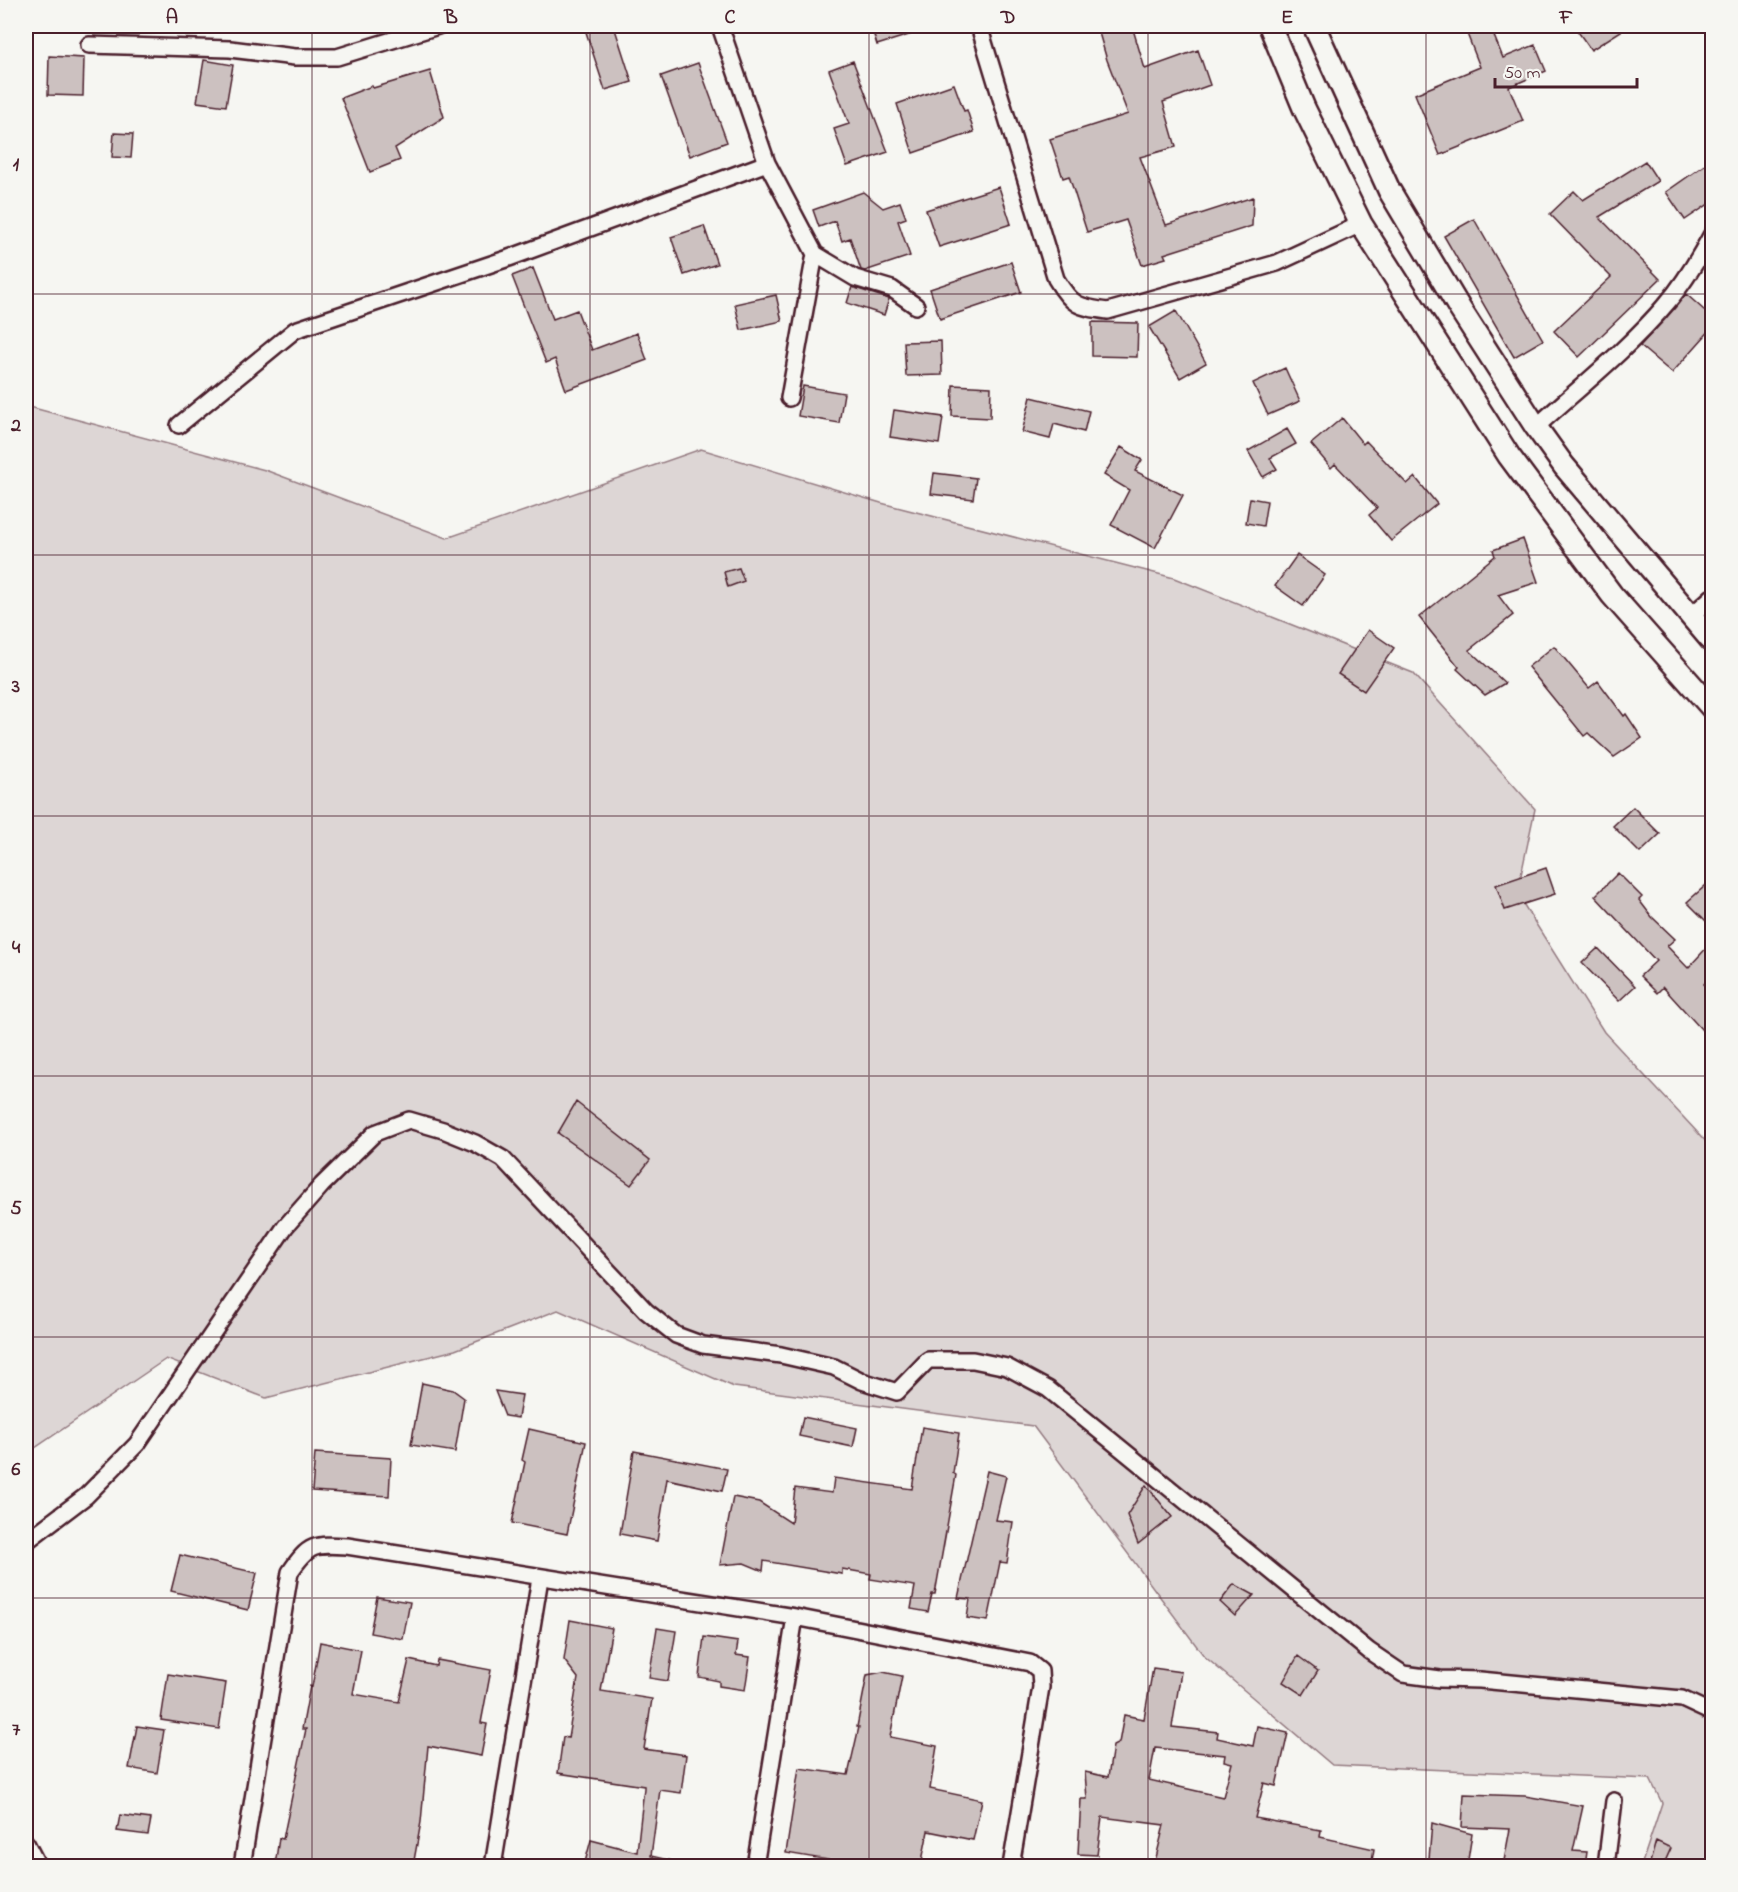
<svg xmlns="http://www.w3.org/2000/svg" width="1738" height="1892" viewBox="0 0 1738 1892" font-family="'Indie Flower',sans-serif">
  <rect width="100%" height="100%" fill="#f6f6f2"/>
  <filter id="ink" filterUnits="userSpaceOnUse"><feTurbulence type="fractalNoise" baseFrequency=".0167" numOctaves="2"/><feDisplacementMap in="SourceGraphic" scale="12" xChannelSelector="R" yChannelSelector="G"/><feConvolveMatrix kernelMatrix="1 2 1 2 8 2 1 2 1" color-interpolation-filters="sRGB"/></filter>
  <g filter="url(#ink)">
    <path fill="#ddd6d5" stroke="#947a80" stroke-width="1.5" d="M26,406L265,470L447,538L701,449L881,503L1174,578L1413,673L1535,809L1517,894L1604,1032L1712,1148V1866H1641L1662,1803L1650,1779L1332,1765L1204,1656L1033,1426L734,1387L558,1310L455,1350L266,1398L166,1359L26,1454Z"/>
    <path fill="#ccc1c0" stroke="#4a1f2b" stroke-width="1.5" fill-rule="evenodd" d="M584,26H614L632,82L605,90Z
      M871,26H927L928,29L877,45Z
      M1097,26H1132L1145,69L1198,50L1210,85L1163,102L1176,147L1140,157L1166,225L1253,197L1252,226L1164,254L1166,258L1142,265L1126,220L1087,232L1069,176L1063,178L1050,139L1128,114L1107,60Z
      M1464,26H1490L1503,58L1535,45L1546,71L1509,87L1523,121L1440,155L1415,94L1480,67Z
      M1574,26H1629L1591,50Z
      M49,56L84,58L83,96L48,95Z
      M204,60L233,65L226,106L197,102Z
      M853,61L888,152L847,166L834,129L849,124L829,70Z
      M698,63L727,142L690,156L661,76Z
      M430,71L444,117L395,148L400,160L370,172L341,98L372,86L373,88Z
      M954,84L964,111L967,110L974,132L913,153L897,104Z
      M114,133L133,134L131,158L112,157Z
      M1645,161L1658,181L1599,217L1660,279L1579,357L1554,331L1611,277L1550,214L1574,191L1583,200Z
      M1706,164L1713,173V201L1685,220L1666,192Z
      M999,187L1011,224L939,247L926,210Z
      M863,192L883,208L900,202L906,218L898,221L910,256L865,271L861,270L850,238L842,241L835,221L819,227L813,210Z
      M1474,219L1543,340L1514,357L1444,236Z
      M704,226L717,264L684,275L671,237Z
      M1011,262L1021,292L940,319L930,289Z
      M533,268L553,319L577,310L592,350L637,333L647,360L566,390L555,359L546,363L512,276Z
      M852,287L889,299L884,315L847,303Z
      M1686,294L1713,318V327L1672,373L1640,346Z
      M776,295L782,321L741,330L735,304Z
      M1176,311L1206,363L1180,378L1149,327Z
      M1092,322L1138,323L1137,357L1092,356Z
      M941,341L942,375L906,376L904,342Z
      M1285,368L1300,401L1268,415L1253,383Z
      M953,385L991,387L990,418L952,416Z
      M803,386L844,393L839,423L798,416Z
      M1031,397L1089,411L1084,432L1054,424L1050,439L1022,432Z
      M894,410L943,417L939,444L890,437Z
      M1342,418L1363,444L1366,441L1407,484L1415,477L1437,504L1391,541L1369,515L1377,508L1335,464L1331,468L1311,444Z
      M1287,429L1296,444L1270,458L1277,469L1263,477L1248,451Z
      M1121,447L1142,460L1135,471L1183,495L1155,548L1111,525L1129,490L1104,475Z
      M934,473L976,478L973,499L931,494Z
      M1250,498L1267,501L1263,526L1246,523Z
      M1523,539L1538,582L1498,595L1513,615L1469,650L1505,683L1485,695L1457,669L1459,667L1419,617L1495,556L1493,550Z
      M1297,555L1325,575L1303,606L1275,586Z
      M739,568L744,581L728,587L724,572Z
      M1368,630L1394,648L1364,691L1338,674Z
      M1554,646L1589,688L1598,681L1624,716L1626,714L1642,738L1614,757L1588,733L1584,736L1528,667Z
      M1633,807L1660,834L1640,853L1613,826Z
      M1546,868L1555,894L1505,910L1496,885Z
      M1618,873L1642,897L1639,900L1652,917L1675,939L1667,946L1688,968L1713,941V974L1704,984L1713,993V1020L1702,1030L1663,987L1657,993L1640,976L1656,961L1595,896Z
      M1713,879V928L1687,902Z
      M1598,948L1635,986L1619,1001L1582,963Z
      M576,1102L650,1160L631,1185L558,1133Z
      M422,1383L453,1390L464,1398L455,1452L411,1445Z
      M495,1391L522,1395L518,1418L505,1416Z
      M803,1417L857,1428L853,1447L799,1436Z
      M922,1427L959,1433L953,1473L956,1475L935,1594H932L928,1612L911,1609L915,1586L870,1579L871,1574L842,1569V1574L764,1561L763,1571L744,1563L720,1565L733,1497L759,1502L791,1523L795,1488L832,1493L834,1478L912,1489Z
      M529,1429L586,1442L567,1534L512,1523L525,1462L522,1460Z
      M634,1451L727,1469L722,1491L667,1479L657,1541L620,1534Z
      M315,1453L391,1458L389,1496L312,1491Z
      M987,1471L1006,1476L996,1520L1013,1522L1007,1563L1000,1562L988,1621L967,1618L970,1599L958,1598Z
      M1146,1485L1172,1517L1138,1544L1127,1515Z
      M180,1555L257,1573L248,1610L171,1591Z
      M1234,1584L1254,1595L1235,1616L1220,1602Z
      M377,1597L410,1602L403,1639L370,1633Z
      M570,1620L612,1628L601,1691L652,1699L644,1749L686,1755L681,1793L660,1790L651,1856L673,1861V1866H584L591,1840L637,1852L644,1788V1786L558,1773L563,1737L568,1738L578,1678L564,1660Z
      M657,1628L676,1631L668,1681L649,1678Z
      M704,1637L738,1642L736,1655L750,1657L745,1690L719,1686V1681L699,1677Z
      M320,1642L361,1650L353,1694L399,1702L409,1660L436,1666L437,1660L491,1670L481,1723L487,1724L481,1756L428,1746L421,1822L413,1866H275L279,1838L283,1839L306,1729H302L310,1686L312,1687Z
      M1298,1656L1318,1671L1303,1695L1283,1682Z
      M1153,1668L1181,1672L1172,1727L1218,1732L1217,1738L1253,1746L1257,1726L1288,1733L1276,1786L1264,1783L1255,1818L1321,1830L1320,1837L1374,1849L1371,1866H1154L1164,1825L1102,1817L1097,1855L1078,1854L1081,1799H1087L1085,1772L1108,1777L1113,1746L1119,1743L1124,1715L1144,1719ZM1155,1748L1225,1755L1224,1761L1232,1763L1223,1797L1149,1780Z
      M883,1672L902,1676L890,1737L937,1746L930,1789L982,1800L973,1840L928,1831L921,1866H840L841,1862L786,1853L799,1768L848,1775L859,1727H857L867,1675Z
      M168,1674L226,1683L219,1729L161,1720Z
      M137,1726L164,1730L157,1773L129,1768Z
      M1464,1794L1525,1796L1583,1806L1573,1851L1587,1852L1585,1866H1503L1510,1829L1462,1827Z
      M120,1815L151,1819L148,1835L117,1831Z
      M1432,1823L1472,1834L1467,1866L1429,1859Z
      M1656,1841L1671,1848L1663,1866H1649Z"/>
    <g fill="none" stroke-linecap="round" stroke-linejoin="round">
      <defs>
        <path id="street" d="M720,26L767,163L815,254L855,278L892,289L916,306
          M979,26L1056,279C1072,306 1078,307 1108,311L1277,263L1361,224
          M89,45L230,49L295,57H337L438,26
          M789,398L815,254
          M179,425L295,330L509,258L767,163
          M1536,427C1580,387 1628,349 1667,303C1685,282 1699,258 1712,234
          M1690,617L1712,597
          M26,1544L28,1540L86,1496L137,1444L285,1227L322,1185L375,1133L409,1120L443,1130L475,1143L503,1159L646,1311L676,1335L703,1345L781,1355L834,1367L862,1381L897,1392L928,1360H973L1007,1367L1048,1389L1369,1651L1403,1674L1440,1679L1480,1680L1682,1699L1712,1713
          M26,1843L38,1866
          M242,1866L290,1572C309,1544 314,1544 347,1546L795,1617L1030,1663L1040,1671L1041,1687L1011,1866
          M493,1866L540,1578
          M755,1866L795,1617
          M1606,1866L1614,1801"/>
        <path id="secondary" d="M1270,26L1304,108L1361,224L1509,456L1612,595L1712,708
          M1314,26L1389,190L1460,309L1536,427L1564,466L1712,641"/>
      </defs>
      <use href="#street" stroke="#4a1f2b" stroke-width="20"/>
      <use href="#secondary" stroke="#4a1f2b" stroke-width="26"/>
      <use href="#street" stroke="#f6f6f2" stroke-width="15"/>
      <use href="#secondary" stroke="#f6f6f2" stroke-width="21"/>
    </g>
  </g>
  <path fill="none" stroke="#4a1f2b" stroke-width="1.5" stroke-opacity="0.55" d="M312,26V1866M590,26V1866M869,26V1866M1148,26V1866M1426,26V1866M26,294H1712M26,555H1712M26,816H1712M26,1076H1712M26,1337H1712M26,1598H1712"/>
  <rect width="1738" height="1892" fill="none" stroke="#f6f6f2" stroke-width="66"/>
  <path d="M1495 78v9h142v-9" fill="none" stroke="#4a1f2b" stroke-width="3"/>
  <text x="1504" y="78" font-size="18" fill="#4a1f2b" stroke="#f6f6f2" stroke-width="4.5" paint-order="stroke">50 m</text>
  <rect x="33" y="33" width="1672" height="1826" fill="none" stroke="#4a1f2b" stroke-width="2"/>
  <g font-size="20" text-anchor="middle" font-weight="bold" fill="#4a1f2b">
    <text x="172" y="23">A</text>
    <text x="451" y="23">B</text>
    <text x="730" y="23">C</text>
    <text x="1008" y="23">D</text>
    <text x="1287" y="23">E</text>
    <text x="1566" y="23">F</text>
    <text x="16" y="170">1</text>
    <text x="16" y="431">2</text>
    <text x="16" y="692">3</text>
    <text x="16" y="953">4</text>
    <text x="16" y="1214">5</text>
    <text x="16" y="1475">6</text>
    <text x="16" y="1735">7</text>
  </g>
</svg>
